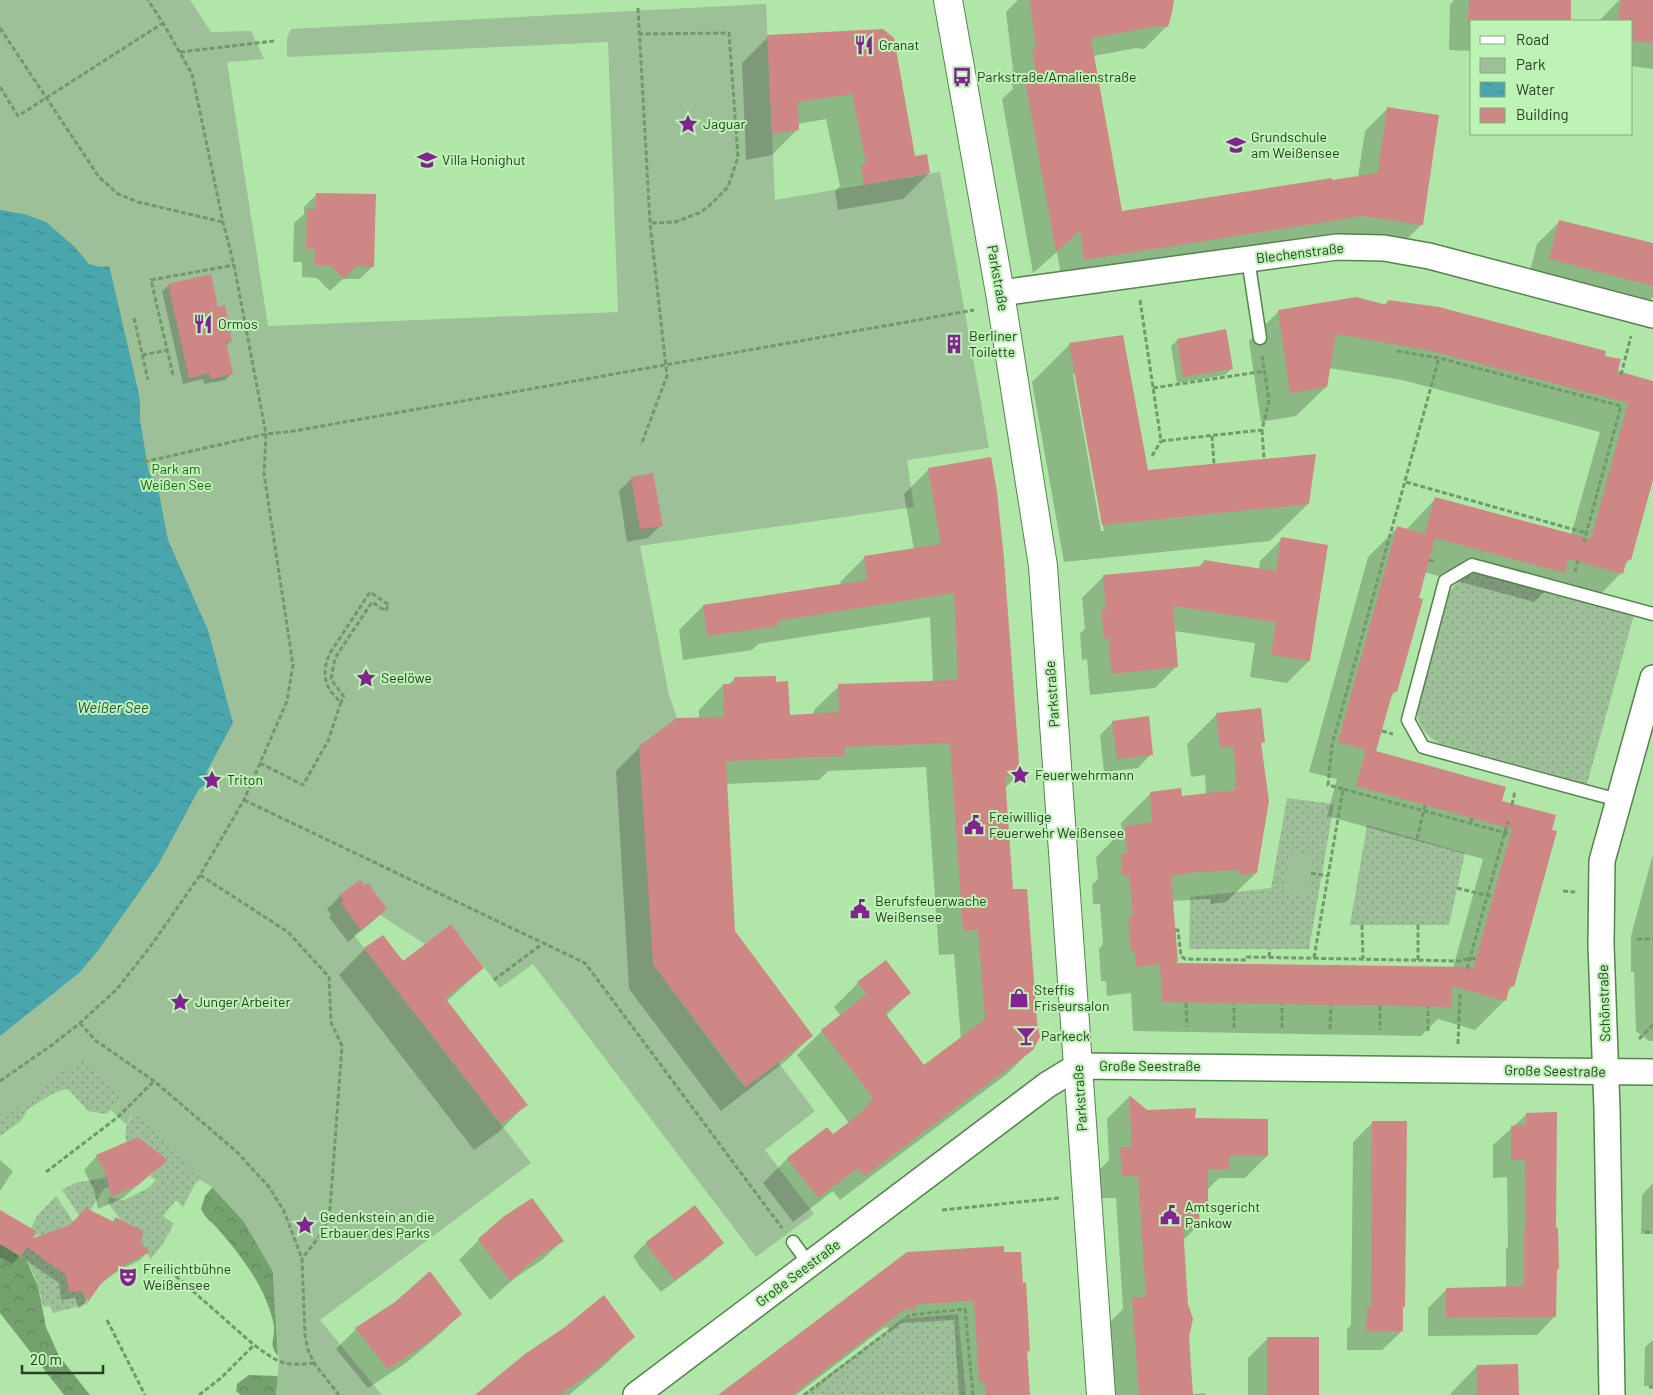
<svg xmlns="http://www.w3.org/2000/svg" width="1653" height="1395" viewBox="0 0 1653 1395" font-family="Barlow,sans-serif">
  <defs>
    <pattern id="grass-dots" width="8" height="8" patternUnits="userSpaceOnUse" patternTransform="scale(1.25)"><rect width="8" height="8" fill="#9ec099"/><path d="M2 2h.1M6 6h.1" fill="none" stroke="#819d7d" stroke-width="1.8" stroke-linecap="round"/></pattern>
    <pattern id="forest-crowns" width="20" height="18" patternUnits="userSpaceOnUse" patternTransform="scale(1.25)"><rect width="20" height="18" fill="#75a16f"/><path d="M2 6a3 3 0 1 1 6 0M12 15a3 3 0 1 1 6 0" fill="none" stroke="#60855b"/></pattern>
    <pattern id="water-ripples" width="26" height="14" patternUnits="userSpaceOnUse" patternTransform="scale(1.25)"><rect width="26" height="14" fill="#49a6ac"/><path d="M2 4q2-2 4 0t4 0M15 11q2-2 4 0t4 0" fill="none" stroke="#3d898c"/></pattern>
  </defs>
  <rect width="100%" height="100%" fill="#b0e7a8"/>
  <path fill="url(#grass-dots)" d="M1478,572L1634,615L1587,784L1439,743C1425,735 1419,727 1417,711L1447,597C1454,583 1463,576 1478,572Z
    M1287,798L1334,804L1309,949H1189L1190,897L1271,888Z
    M1367,825L1465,853L1449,925H1350Z
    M77,1041L124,1098L106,1114L88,1111L69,1090L66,1089L52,1094L28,1109L21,1121L0,1136V1094Z
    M141,1106L200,1180L195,1184L183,1207L176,1200L163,1216L173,1223L171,1230L162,1245L151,1259L108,1203L109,1197L123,1200L131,1197L148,1188L156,1180L150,1176L166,1159L138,1137L126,1143C123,1127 130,1117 141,1106Z
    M107,1177L109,1187L104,1189L89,1212L81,1218L62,1190L75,1183Z
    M56,1196L75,1224L54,1233L33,1236L36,1231L31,1228L37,1216Z
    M28,1245H47L82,1291L88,1304L53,1313L50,1306L43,1307C41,1291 34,1268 21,1256Z
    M958,1314L966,1395H802L902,1319Z"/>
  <path fill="url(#forest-crowns)" d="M217,1182L269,1204L278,1356C268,1343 275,1341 274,1327C273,1316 267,1303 263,1293C252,1270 235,1249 219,1230C212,1222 205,1218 201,1209L205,1196Z
    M0,1244L26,1260L38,1286L46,1327L59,1356L90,1395H64L0,1313Z
    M249,1375L278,1376L276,1395H241L236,1391L237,1384Z"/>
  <path fill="#9ec099" d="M0,0H190L211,32L251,31L264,59L227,62L268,326L618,312L608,42L287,57V38L291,29L766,4L775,200L940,172L989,448L907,460L914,507L640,546L669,695L677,718L653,964L745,1087L778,1062L815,1111L765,1150L814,1214L756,1257L533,964L500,988L451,924L425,944L380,915L354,935L531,1163L320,1320L382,1395H276L279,1362L273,1272L244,1222L212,1187L200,1180L136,1113L130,1117L127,1125L111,1110L124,1098L83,1056L0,1121Z
    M1291,852L1314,855L1307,896L1284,892Z"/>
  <path fill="url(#water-ripples)" d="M0,210L24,214L46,222L75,247L89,264L101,267L109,266L110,269L138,390L140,401V420L149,473L157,483L168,540L208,630L233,723L206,773L214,778L211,784L205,785L199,789L158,865L97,952L79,973L0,1036Z"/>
  <path fill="#0003" fill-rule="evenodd" d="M1018,0H1170L1167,26L1144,49L1136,48L1093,56L1121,212L1358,177L1365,131L1387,109L1422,224L1399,247L1062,282L1057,252L1033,273L1002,99L1013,89L1010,73L1013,70L1006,12Z
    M1454,0H1570V21H1472V51L1449,50L1450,5Z
    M1619,0L1653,1V69L1632,66V21H1599Z
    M883,30L914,157L929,173L903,199L838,210L835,191L840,186L826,119L798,124V129L772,155L746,160L742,63L768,37Z
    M317,194L373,266L360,279H343L330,291L317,278L302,277V262H293L294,223L304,214V207Z
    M1560,221L1653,245V297L1639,311L1527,282L1537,244Z
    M169,285L217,308L231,341L225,346L232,373L225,380L204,384L203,379L183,384L162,291Z
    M1388,301L1604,356L1616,372L1653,383V475L1630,559L1623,566L1621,573L1592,603L1546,590L1534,602L1424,572L1396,691L1390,697L1375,752L1500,802L1555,816L1513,986L1507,992L1505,1000L1475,1030L1438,1019L1421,1036L1133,1031L1131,993L1107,996L1106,981H1101L1099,949L1103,944L1100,904H1093L1092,885L1098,879L1096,857L1122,831L1121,823L1151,793L1180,797L1206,794L1205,775L1191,777L1187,744L1217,714L1263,742L1260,745L1256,873L1226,902L1211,904L1210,899L1172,901L1176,962L1174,964L1453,968L1483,859L1327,816L1337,779L1309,772L1368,557L1398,527L1406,530L1436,498L1571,535L1600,432L1402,380L1329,368L1326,387L1296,416L1261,422L1249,341L1279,311L1384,305Z
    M1178,340L1231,369L1225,375L1177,383L1171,346Z
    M1070,344L1147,472L1308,504L1270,541L1064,562L1032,382ZM1073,374H1076L1104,531H1101Z
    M929,469L1018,775L1005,788L1012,891L1032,1049L1007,1074L840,1200L833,1191L793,1222L763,1183L787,1159L827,1129L832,1136L849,1123L797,1055L822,1031L841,1016L834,1007L858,983L909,993L886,1016L924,1067L961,1039L954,954L939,955L926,767L828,771L819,780L726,784L734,932L812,1035L787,1060L721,1111L629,989L616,771L640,747L699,719V710L723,685H728L735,678L775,683L788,716L814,715V710L839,686L933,682L930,617L758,644L752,650L683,660L679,630L703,606L841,585L840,582L865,557L914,550L904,494Z
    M632,478L661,525L648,538L627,542L619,491Z
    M1282,539L1326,546L1309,661L1287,683L1250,677L1255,643L1174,631L1177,666L1155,688L1090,695L1087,659L1082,660L1080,633L1085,629L1082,598L1104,576L1197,568L1204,561L1259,569L1260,561Z
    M1113,722L1151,754L1138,768L1104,772L1100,735Z
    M1653,854V1041H1649L1636,1031L1634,972H1631V936Z
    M364,887L386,909L372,922L348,942L329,917L331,914L327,909L340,896Z
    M365,949L403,963L483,968L446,1002L526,1104L500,1131L474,1150L339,975Z
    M1129,1097L1147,1111L1194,1120L1267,1156L1245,1178H1219L1207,1190L1198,1210L1199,1225L1182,1241L1192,1394L1205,1393V1395H1115L1110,1322L1123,1309L1116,1198H1100L1098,1171L1109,1160L1107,1119Z
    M1527,1114L1555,1229L1558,1269L1556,1271L1555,1316L1537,1335L1428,1336V1308L1447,1289L1506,1288V1249L1508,1246L1507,1177L1493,1178V1145Z
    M1373,1122L1402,1308V1331L1382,1350H1347V1329L1351,1325L1353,1142Z
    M97,1156L166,1160L123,1198L98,1209L94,1190L84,1170Z
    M0,1160L13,1171L0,1191Z
    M1653,1183V1234H1641L1642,1195Z
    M695,1207L722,1242L709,1256L661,1292L640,1267L633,1256L646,1243Z
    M0,1212L30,1240L112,1222L115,1218L142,1232L140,1243L148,1252L140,1260L118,1271L100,1284L79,1309L75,1298L61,1300L59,1283L20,1256L12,1264L0,1257Z
    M479,1240L562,1241L542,1260L515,1278L490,1300L459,1260Z
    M1003,1247L1029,1351L1026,1353L1029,1395H1032H959L954,1320L901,1323L893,1330L885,1327L796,1395H719Z
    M395,1303L461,1314L441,1333L406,1363L368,1388L336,1349L356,1329Z
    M633,1337L607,1363L569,1395H476Z
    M1268,1338L1318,1395H1248V1358Z
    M1653,1340V1386H1644L1645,1347Z
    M1477,1366L1517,1395H1451V1393Z"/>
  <path fill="#ce8785" d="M1030,0H1174L1172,13L1168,27L1159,26L1091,38L1122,211L1332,178V180L1378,173L1387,107L1439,115L1423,225L1363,216L1084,260L1080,231L1056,252L1024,75L1036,73L1032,49H1036Z
    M1469,0H1571V21H1468Z
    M1621,0H1653V43L1632,41V21H1618Z
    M883,29L894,38L915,156L927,154L930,173L864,185L861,164L866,163L852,94L798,102L799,130L772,134L767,35Z
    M316,193L376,194L374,267L356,266L344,279L330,265H314L315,249H306L307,209H316Z
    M1559,220L1653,243V286L1549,259Z
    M211,274L218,307L225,305L232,341L226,342L233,374L210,379L209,373L189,378L168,284Z
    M1356,297L1387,305L1388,300L1439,307L1606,351L1605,356L1621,359L1618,371L1653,381V480L1631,560L1627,559L1623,574L1568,559L1565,573L1435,538L1419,598L1423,599L1414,632L1397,692L1393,691L1376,751L1506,787L1502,801L1556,815L1552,830L1557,831L1514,987L1510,985L1506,1001L1452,986V1007L1162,1002L1160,964L1136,967L1135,952H1131L1128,918H1133L1129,875H1122L1121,854H1127L1125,826L1152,822L1150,792L1181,788L1182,796L1236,790L1234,746L1220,748L1216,713L1261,708L1265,742L1261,743L1269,801L1257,873L1240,875L1239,870L1183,873V874L1171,876L1178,962L1174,963L1474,967L1493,897L1512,829L1356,786L1366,750L1338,742L1397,526L1425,534L1435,497L1591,539L1628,403L1432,351L1336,334L1327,387L1290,393L1278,310Z
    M1226,329L1233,369L1183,377L1177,339Z
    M1123,335L1148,470L1316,454L1309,504L1102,525L1069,343Z
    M991,457L997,492L1004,559L1020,775L1005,776L1013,889H1027L1037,1021L1040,1037L1033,1050L865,1176L858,1168L818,1198L787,1158L827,1127L833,1134L861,1113L873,1098L821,1030L867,994L857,982L886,960L911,993L885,1013L924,1065L985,1019L978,930L963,931L950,743L844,747L845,756L726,761L735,931L813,1036L746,1087L653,964L639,746L677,718L724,717L723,684H735L734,677L776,676V682L788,681L790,715L839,712L838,684L958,680L954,593L777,621L778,626L707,636L703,605L867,580L864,556L941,544L928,468Z
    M653,473L663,526L640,529L631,477Z
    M1281,537L1328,545L1310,661L1271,655L1276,622L1173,606L1178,667L1111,674L1109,638L1104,639L1101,610H1106L1103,575L1203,566L1204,560L1276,571Z
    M1149,716L1153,755L1117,759L1112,721Z
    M360,880L365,885L368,883L387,909L361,930L341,903L344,901L339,895Z
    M451,924L484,968L445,998L528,1105L501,1124L364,948L383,935L403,961Z
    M1129,1095L1147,1110L1196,1108L1195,1118L1268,1119V1156L1229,1155L1230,1169L1208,1170V1202L1199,1211L1200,1226L1183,1227L1188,1304L1193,1319L1189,1337L1193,1395H1139L1132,1298L1146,1297L1138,1176H1122L1120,1147H1132Z
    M1557,1112L1556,1228H1558L1559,1269H1557L1556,1317L1446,1318V1288L1524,1286V1229H1526L1525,1160H1511V1126L1526,1125V1113Z
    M1372,1121H1407L1405,1307H1403V1331H1366L1367,1308H1371Z
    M138,1137L168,1160L138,1185L111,1197L107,1177L96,1155Z
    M532,1198L564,1241L536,1258L510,1281L478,1239L503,1217Z
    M695,1205L724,1243L675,1280L653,1254L646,1242Z
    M86,1208L116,1223L115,1217L143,1231L141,1243L150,1252L128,1263L109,1276L100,1285L88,1302L83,1291L69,1292L66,1275L27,1247L21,1256L0,1244V1210L36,1231L33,1238L70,1225Z
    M1004,1246V1252H1021L1023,1283L1026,1282L1030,1351H1027L1030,1395H986L985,1382H979L974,1301L917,1304L914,1311L906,1308L792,1395H718L907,1252Z
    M430,1271L462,1314L427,1343L388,1369L355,1328L395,1302Z
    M604,1295L635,1337L591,1373L559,1395H475L525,1354L565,1327Z
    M1267,1337H1319V1395H1267Z
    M1518,1364L1519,1395H1477V1365Z"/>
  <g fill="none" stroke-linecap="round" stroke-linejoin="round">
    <defs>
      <path id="lane" d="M1248,259L1260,338
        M1618,800L1423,747L1408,720L1445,581L1472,565L1653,614
        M793,1242L809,1264"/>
      <path id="street" d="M1000,293L1337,247L1384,248L1429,256L1653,315
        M636,1395L1047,1085L1078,1066L1653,1072
        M1612,1395L1607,1109L1601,945L1602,861L1653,678"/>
      <path id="secondary" d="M948,0L1000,293L1043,566L1101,1395"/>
    </defs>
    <use href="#lane" stroke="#52854b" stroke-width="15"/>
    <use href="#street" stroke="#52854b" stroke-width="28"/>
    <use href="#secondary" stroke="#52854b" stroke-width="30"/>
    <path stroke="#71996c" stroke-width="3" stroke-dasharray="5 2.5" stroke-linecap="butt" d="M638,8L650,223L667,376L641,445
      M0,28L99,177L118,194L138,202L223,222
      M638,34L729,33L738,157L728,187L708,207L699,213L675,222L650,223
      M180,52L274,41
      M0,87L18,116L163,23
      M1140,300L1161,441L1262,430L1269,400L1262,356
      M134,318L148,380
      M1397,351L1439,358L1621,406L1583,545
      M142,355L168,350
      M173,375L151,280L234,265
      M1621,375L1631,336
      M1153,388L1265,371
      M1262,430L1264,459
      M1212,436L1214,464
      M1152,456L1161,441
      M144,462L266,434L294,431L974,310
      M1406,482L1586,533
      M1429,560L1436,562
      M1575,572L1578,560
      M1382,731L1393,734
      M260,763L303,785L328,741L341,702C324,688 321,673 330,653L370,592L389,605L385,611L372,602L335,658L331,679L344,697L341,702
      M1343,789L1328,785L1332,745L1439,358
      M244,800L585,963L782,1228
      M1512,805L1515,791
      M1471,823L1472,818
      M1417,839L1425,805
      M1311,873L1328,876
      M200,875L288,932L329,977L331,1022L342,1046L330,1209L324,1230L302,1259
      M1457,888L1493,897
      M1563,891L1575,892
      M1362,925L1363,959
      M1175,930H1178L1181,956L1185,959L1246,960L1247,957L1460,961L1471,958L1476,959
      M1637,939H1653
      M1269,957L1270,949
      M1314,958L1343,789L1510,834
      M1418,960V925
      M1467,969L1508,821
      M494,980L542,944
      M1186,1003L1187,1027
      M1380,1006V1030
      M80,1023L95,1040L154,1081L236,1151L269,1187L284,1211L302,1259L305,1335L308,1350L314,1363L339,1395
      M1234,1028V1004
      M1282,1028V1004
      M1330,1029L1331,1005
      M1428,1031V1007
      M1639,1039L1653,1025
      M1458,1044L1460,992
      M0,1081L52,1045L80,1023L117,989L150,947L200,875L244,800L287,701L293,665L264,474L266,434L234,265L223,222L192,74L163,23L148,0
      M46,1172L118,1117L154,1081
      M942,1210L1059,1198
      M1645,1232H1653
      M170,1271L254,1345
      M107,1320L145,1395
      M1649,1387H1653
      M199,1395L221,1378L254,1345C278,1362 283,1367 314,1363
      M804,1395L910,1315L965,1309L973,1395"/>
    <use href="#lane" stroke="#fff" stroke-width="12"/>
    <use href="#street" stroke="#fff" stroke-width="25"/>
    <use href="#secondary" stroke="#fff" stroke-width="28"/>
  </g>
  <defs>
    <symbol id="restaurant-bare" viewBox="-9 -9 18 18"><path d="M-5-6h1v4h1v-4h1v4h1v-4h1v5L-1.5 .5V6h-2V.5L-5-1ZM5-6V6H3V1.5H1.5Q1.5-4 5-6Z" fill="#812490" stroke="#bdf4b5" stroke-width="2.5" paint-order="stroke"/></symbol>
    <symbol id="bus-bare" viewBox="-9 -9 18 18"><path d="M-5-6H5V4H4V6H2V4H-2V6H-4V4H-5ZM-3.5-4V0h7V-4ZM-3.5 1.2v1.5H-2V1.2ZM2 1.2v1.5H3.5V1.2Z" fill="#812490" stroke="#bdf4b5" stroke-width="2.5" paint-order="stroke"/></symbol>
    <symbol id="sight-bare" viewBox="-9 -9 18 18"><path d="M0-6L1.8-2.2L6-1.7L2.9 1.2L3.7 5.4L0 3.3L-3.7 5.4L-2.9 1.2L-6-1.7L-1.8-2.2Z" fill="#812490" stroke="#bdf4b5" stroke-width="2.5" paint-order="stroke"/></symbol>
    <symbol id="school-bare" viewBox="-9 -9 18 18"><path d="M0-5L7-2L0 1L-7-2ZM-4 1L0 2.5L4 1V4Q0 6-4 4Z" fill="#812490" stroke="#bdf4b5" stroke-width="2.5" paint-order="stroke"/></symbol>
    <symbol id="building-bare" viewBox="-9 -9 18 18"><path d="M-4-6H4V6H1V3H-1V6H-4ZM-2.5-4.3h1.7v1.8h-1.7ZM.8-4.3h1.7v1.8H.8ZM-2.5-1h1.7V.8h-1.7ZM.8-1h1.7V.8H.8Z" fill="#812490" stroke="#bdf4b5" stroke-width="2.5" paint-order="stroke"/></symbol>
    <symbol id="civic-bare" viewBox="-9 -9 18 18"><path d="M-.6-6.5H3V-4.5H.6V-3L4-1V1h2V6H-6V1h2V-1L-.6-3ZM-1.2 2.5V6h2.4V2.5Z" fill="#812490" stroke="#bdf4b5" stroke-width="2.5" paint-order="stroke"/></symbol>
    <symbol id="shop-bare" viewBox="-9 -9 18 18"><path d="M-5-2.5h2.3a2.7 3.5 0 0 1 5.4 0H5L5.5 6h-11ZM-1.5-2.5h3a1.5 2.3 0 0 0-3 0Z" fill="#812490" stroke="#bdf4b5" stroke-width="2.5" paint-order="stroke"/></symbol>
    <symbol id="bar-bare" viewBox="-9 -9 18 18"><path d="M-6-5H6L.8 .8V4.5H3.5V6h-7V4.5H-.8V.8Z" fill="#812490" stroke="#bdf4b5" stroke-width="2.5" paint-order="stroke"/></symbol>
    <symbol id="theatre-bare" viewBox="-9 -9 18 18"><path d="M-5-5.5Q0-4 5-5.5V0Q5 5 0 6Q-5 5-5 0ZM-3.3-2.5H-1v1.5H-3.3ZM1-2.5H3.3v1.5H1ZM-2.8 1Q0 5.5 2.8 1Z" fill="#812490" stroke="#bdf4b5" stroke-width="2.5" paint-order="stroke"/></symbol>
  </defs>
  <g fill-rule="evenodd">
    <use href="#restaurant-bare" x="850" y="31" width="28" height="28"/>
    <use href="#bus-bare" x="948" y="63" width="28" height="28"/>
    <use href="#sight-bare" x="674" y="110" width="28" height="28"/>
    <use href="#school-bare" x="1222" y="131" width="28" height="28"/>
    <use href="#school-bare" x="413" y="146" width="28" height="28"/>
    <use href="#restaurant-bare" x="189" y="310" width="28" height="28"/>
    <use href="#building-bare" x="940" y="330" width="28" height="28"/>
    <use href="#sight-bare" x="352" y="664" width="28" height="28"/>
    <use href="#sight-bare" x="1006" y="761" width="28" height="28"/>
    <use href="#sight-bare" x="198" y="766" width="28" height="28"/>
    <use href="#civic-bare" x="960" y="811" width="28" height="28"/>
    <use href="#civic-bare" x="846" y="895" width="28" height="28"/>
    <use href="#shop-bare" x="1005" y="984" width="28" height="28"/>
    <use href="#sight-bare" x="166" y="988" width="28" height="28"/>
    <use href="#bar-bare" x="1012" y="1022" width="28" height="28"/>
    <use href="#civic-bare" x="1156" y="1201" width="28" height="28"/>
    <use href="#sight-bare" x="291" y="1211" width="28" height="28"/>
    <use href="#theatre-bare" x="114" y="1263" width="28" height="28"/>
  </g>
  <g text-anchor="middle" stroke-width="4" stroke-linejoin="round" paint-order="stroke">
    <g font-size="14" fill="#283e25" stroke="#bdf4b5" text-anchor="start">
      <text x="879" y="50">Granat</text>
      <text x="977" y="82">Parkstraße/Amalienstraße</text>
      <text x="703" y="129">Jaguar</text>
      <text x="1251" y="142">Grundschule<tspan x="1251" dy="16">am Weißensee</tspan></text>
      <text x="442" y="165">Villa Honighut</text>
      <text x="218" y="329">Ormos</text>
      <text x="969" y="341">Berliner<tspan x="969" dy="16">Toilette</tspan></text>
      <text x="381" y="683">Seelöwe</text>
      <text x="1035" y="780">Feuerwehrmann</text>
      <text x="227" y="785">Triton</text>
      <text x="989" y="822">Freiwillige<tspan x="989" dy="16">Feuerwehr Weißensee</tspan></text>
      <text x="875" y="906">Berufsfeuerwache<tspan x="875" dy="16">Weißensee</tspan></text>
      <text x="1034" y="995">Steffis<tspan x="1034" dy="16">Friseursalon</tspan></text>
      <text x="195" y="1007">Junger Arbeiter</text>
      <text x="1041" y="1041">Parkeck</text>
      <text x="1185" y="1212">Amtsgericht<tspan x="1185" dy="16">Pankow</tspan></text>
      <text x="320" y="1222">Gedenkstein an die<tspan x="320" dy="16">Erbauer des Parks</tspan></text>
      <text x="143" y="1274">Freilichtbühne<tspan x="143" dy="16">Weißensee</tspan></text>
    </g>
    <g font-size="14" fill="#283e25" stroke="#bdf4b5">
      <text transform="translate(1300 253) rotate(-7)" y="5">Blechenstraße</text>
      <text transform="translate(998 278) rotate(80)" y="5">Parkstraße</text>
      <text transform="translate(1052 694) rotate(-94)" y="5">Parkstraße</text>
      <text transform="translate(1604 1003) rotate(-92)" y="5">Schönstraße</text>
      <text x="1150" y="1071">Große Seestraße</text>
      <text transform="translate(1555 1071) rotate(1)" y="5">Große Seestraße</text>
      <text transform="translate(1080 1098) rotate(-94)" y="5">Parkstraße</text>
      <text transform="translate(798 1273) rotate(-37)" y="5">Große Seestraße</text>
    </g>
    <g font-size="14" fill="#24601d" stroke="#bdf4b5">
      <text x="176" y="474">Park am<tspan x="176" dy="16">Weißen See</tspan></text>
    </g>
    <g font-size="15" font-style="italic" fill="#244e51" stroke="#bdf4b5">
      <text x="113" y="713">Weißer See</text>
    </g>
  </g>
  <rect x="1470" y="20" width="162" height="115" fill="#bdf4b5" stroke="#81ab7b"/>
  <rect x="1480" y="36" width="25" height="8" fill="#ffffff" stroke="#81ab7b"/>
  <text x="1516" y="45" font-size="15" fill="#283e25">Road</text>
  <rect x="1480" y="58" width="25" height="15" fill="#9ec099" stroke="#81ab7b"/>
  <text x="1516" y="70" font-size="15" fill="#283e25">Park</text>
  <rect x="1480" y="82" width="25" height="15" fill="url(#water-ripples)" stroke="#81ab7b"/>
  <text x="1516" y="95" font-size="15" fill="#283e25">Water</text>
  <rect x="1480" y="108" width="25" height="15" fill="#ce8785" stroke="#81ab7b"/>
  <text x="1516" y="120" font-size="15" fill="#283e25">Building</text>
  <path d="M22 1365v8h81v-8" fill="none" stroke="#283e25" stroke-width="2.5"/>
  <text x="30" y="1365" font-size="15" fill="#283e25" stroke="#bdf4b5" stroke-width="4" paint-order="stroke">20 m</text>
</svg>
